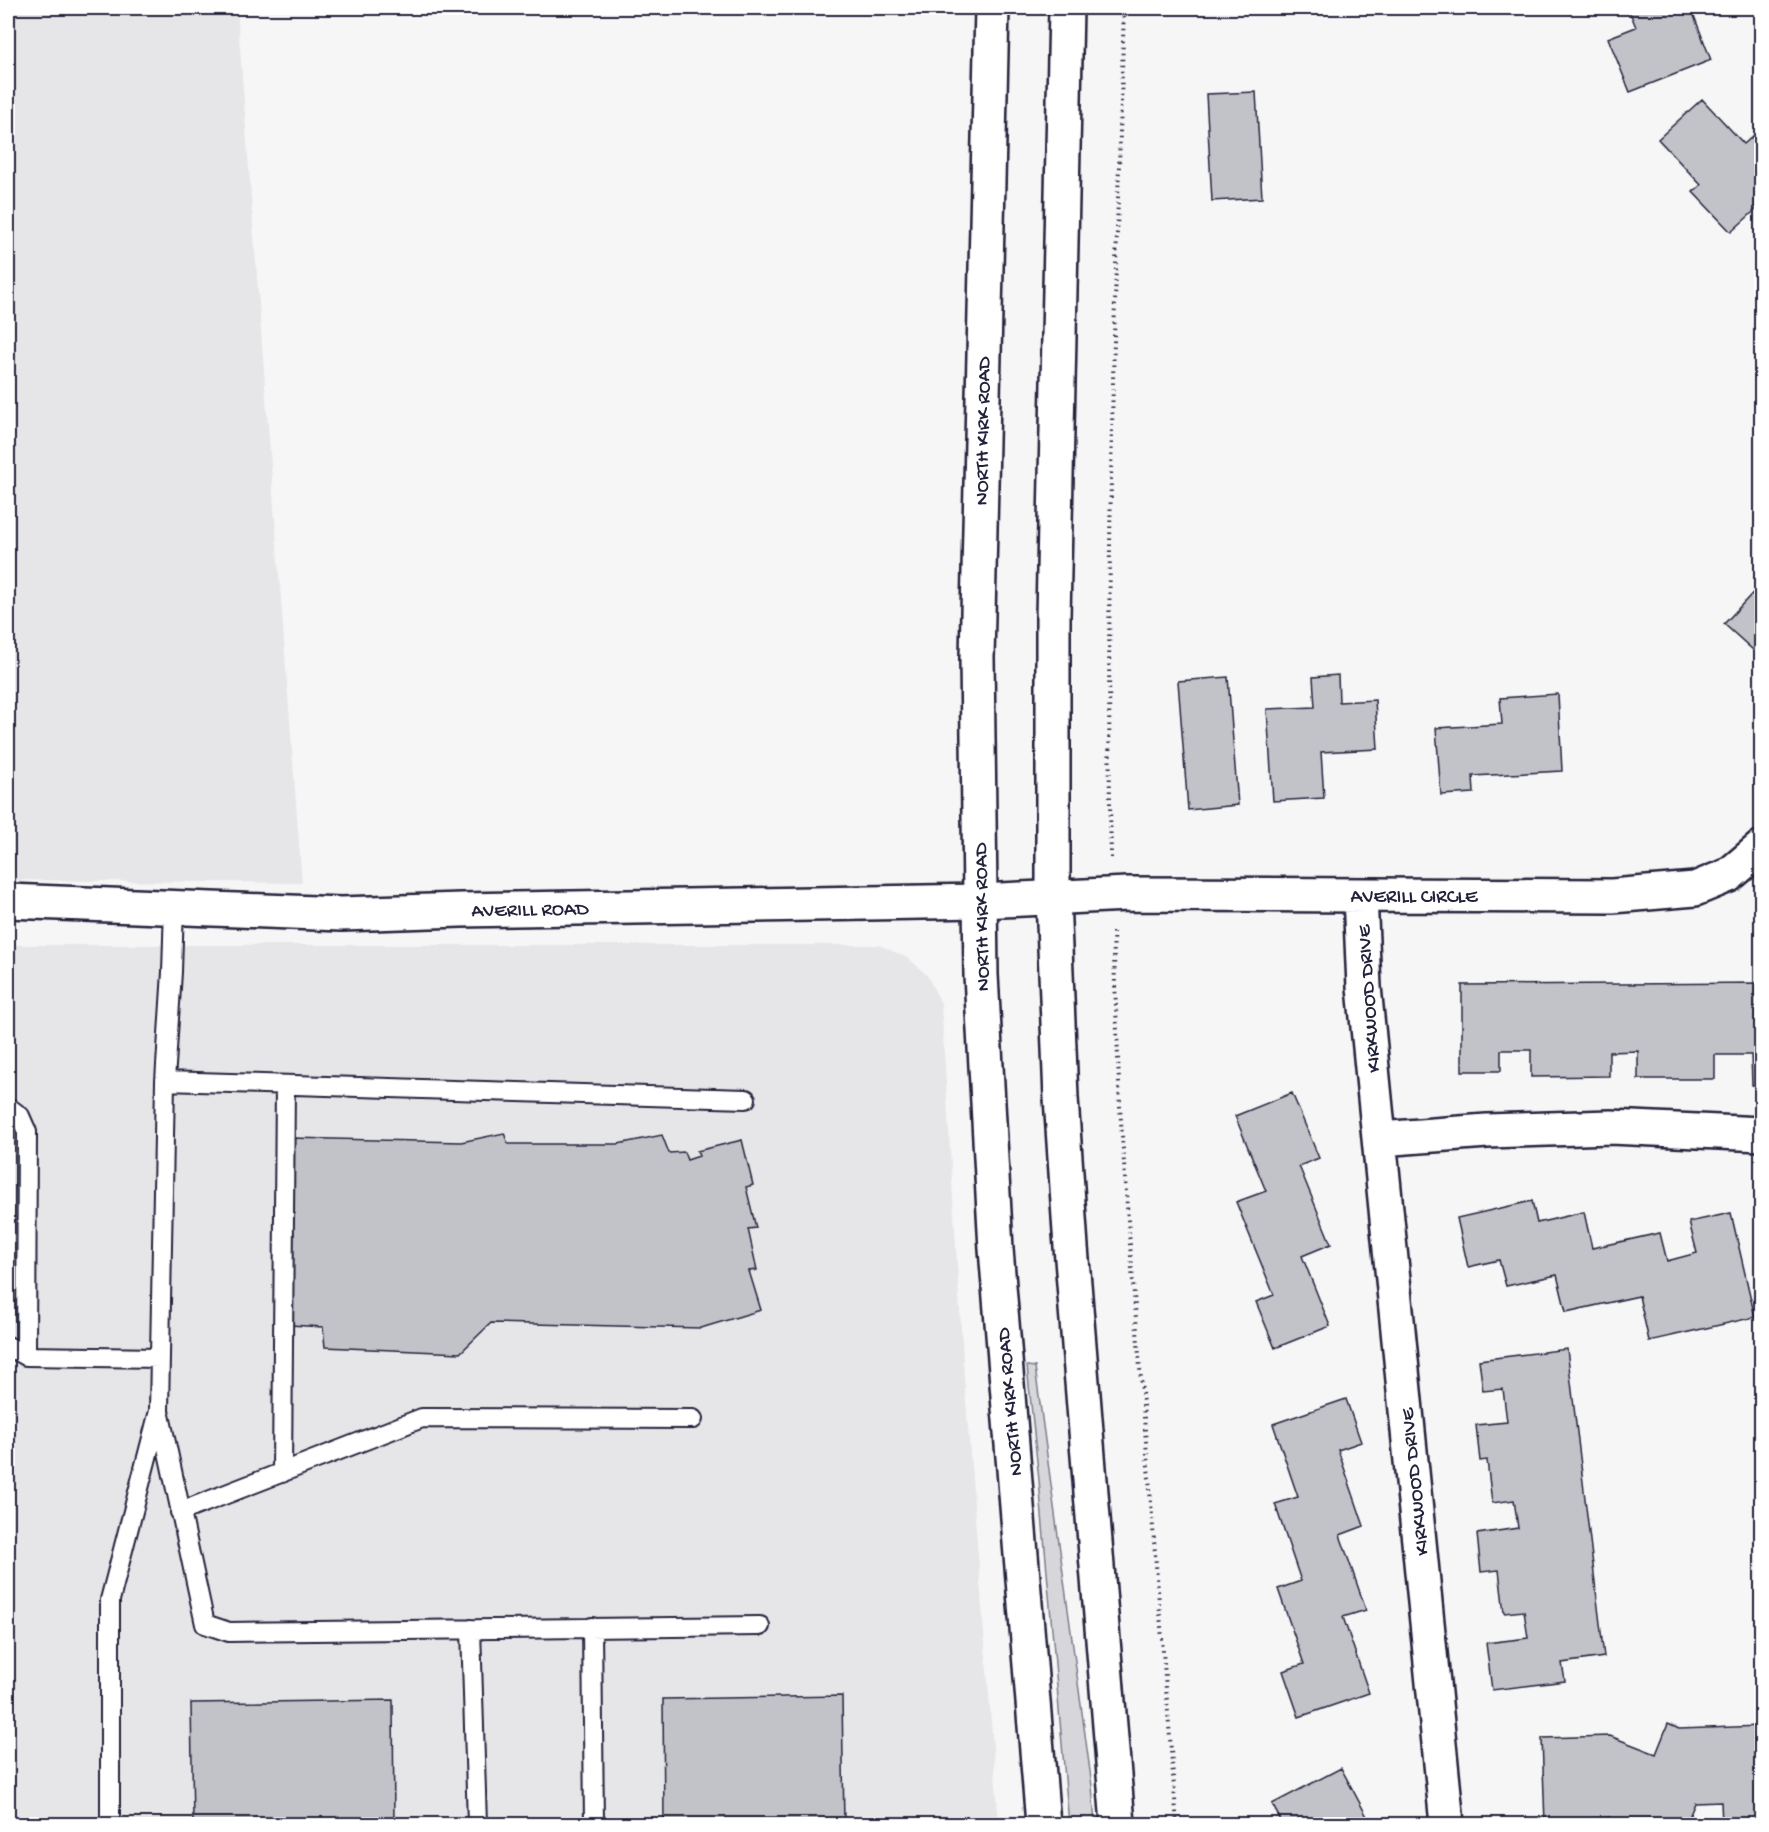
<svg xmlns="http://www.w3.org/2000/svg" width="1769" height="1832" viewBox="0 0 1769 1832" font-family="'Gochi Hand',sans-serif">
  <rect width="100%" height="100%" fill="#f6f6f7"/>
  <filter id="ink" filterUnits="userSpaceOnUse"><feTurbulence type="fractalNoise" baseFrequency=".0167" numOctaves="2"/><feDisplacementMap in="SourceGraphic" scale="12" xChannelSelector="R" yChannelSelector="G"/><feConvolveMatrix kernelMatrix="1 2 1 2 8 2 1 2 1" color-interpolation-filters="sRGB"/></filter>
  <g filter="url(#ink)">
    <path fill="#e6e6e9" d="M8,8H237L302,883L8,880Z
      M8,945H879L908,958L927,975L941,1003L964,1376L999,1824H8Z"/>
    <path fill="#d7d7db" stroke="#7c7c8b" stroke-width="1.5" d="M1027,1366L1035,1367L1092,1786L1095,1824H1069L1039,1480Z"/>
    <path fill="#c2c2c9" stroke="#22223b" stroke-width="1.5" d="M1628,8H1691L1711,60L1630,92L1608,38L1636,27Z
      M1256,92L1262,198L1212,201L1206,94Z
      M1702,99L1744,144L1762,128V204L1731,232L1693,192L1701,185L1658,139Z
      M1762,583V658L1724,624Z
      M1338,675L1339,702L1375,700L1378,749L1321,752L1324,798L1273,801L1267,709L1315,707L1313,677Z
      M1228,677L1238,805L1188,810L1178,681Z
      M1558,694L1562,771L1473,776L1474,793L1441,795L1436,728L1502,724L1500,698Z
      M1762,983V1085H1752L1751,1055H1715V1079H1638V1051L1609,1052V1076L1531,1077V1050H1501V1071H1462V985Z
      M1292,1093L1319,1158L1299,1166L1331,1244L1302,1256L1330,1326L1275,1348L1256,1302L1274,1295L1236,1202L1266,1191L1235,1116Z
      M504,1133L508,1144H618L662,1135L669,1153L684,1152L687,1160L699,1156L697,1151L742,1140L753,1185L746,1187L756,1228L748,1229L757,1270L749,1271L761,1310L701,1328L491,1323L460,1353L325,1347L323,1327L290,1325L291,1138L461,1142Z
      M1532,1201L1537,1223L1584,1212L1592,1248L1660,1233L1667,1261L1697,1253L1689,1222L1731,1213L1755,1317L1649,1341L1639,1296L1566,1312L1557,1275L1506,1286L1499,1260L1468,1267L1457,1218Z
      M1567,1349L1604,1657L1562,1663L1565,1681L1492,1690L1486,1643L1528,1638L1524,1611L1504,1613L1499,1570L1481,1572L1477,1534L1518,1528L1514,1500L1492,1503L1487,1460L1480,1461L1476,1425L1507,1422L1503,1389L1483,1391L1479,1360Z
      M1346,1399L1361,1442L1338,1450L1364,1526L1340,1535L1366,1610L1343,1617L1369,1693L1299,1717L1283,1671L1304,1664L1278,1589L1301,1581L1275,1504L1298,1497L1273,1424Z
      M842,1696L844,1824H664L663,1699Z
      M393,1700L394,1824H193L191,1703Z
      M1668,1724L1679,1729L1762,1726L1760,1824H1722L1721,1802L1695,1803L1686,1824H1610V1817L1580,1819L1578,1824H1545L1542,1738L1610,1736L1656,1754Z
      M1341,1768L1371,1824H1283L1272,1804Z"/>
    <g fill="none" stroke-linecap="round" stroke-linejoin="round">
      <defs>
        <path id="service" d="M165,1081L746,1099
          M8,1107L20,1116L27,1132L26,1356
          M8,1346L26,1356L160,1358
          M160,1415L205,1624L229,1632L760,1626
          M282,1473L285,1085
          M180,1512L422,1418L693,1419
          M592,1627L594,1824
          M471,1629L477,1824
          M110,1824V1600L159,1411L165,1081L172,972L174,906"/>
        <path id="minor" d="M1360,895L1364,987L1447,1824
          M8,901L341,914L461,910L980,901L1128,894L1612,896L1695,889L1729,875L1762,847
          M1380,1139L1487,1131L1611,1127L1762,1134"/>
        <path id="secondary" d="M992,8L977,658L981,975L996,1249L1043,1824
          M1066,8L1053,617V898L1061,1098L1071,1247L1118,1824"/>
      </defs>
      <use href="#service" stroke="#22223b" stroke-width="22"/>
      <use href="#minor" stroke="#22223b" stroke-width="38"/>
      <use href="#secondary" stroke="#22223b" stroke-width="38"/>
      <path stroke="#22223b" stroke-width="4" stroke-dasharray="1.5 4.5" stroke-linecap="butt" d="M1111,858C1105,574 1115,292 1124,8
        M1113,932L1120,1107L1128,1220L1177,1824"/>
      <use href="#service" stroke="#fff" stroke-width="18"/>
      <use href="#minor" stroke="#fff" stroke-width="33"/>
      <use href="#secondary" stroke="#fff" stroke-width="33"/>
    </g>
  </g>
  <g text-anchor="middle" stroke-width="6" stroke-linejoin="round" paint-order="stroke">
    <g font-size="20" fill="#22223b" stroke="#fff">
      <text transform="translate(981 431) rotate(-89)" y="7">NORTH KIRK ROAD</text>
      <text x="1414" y="902">AVERILL CIRCLE</text>
      <text transform="translate(530 908) rotate(-1)" y="7">AVERILL ROAD</text>
      <text transform="translate(980 917) rotate(-91)" y="7">NORTH KIRK ROAD</text>
      <text transform="translate(1367 999) rotate(-94)" y="7">KIRKWOOD DRIVE</text>
      <text transform="translate(1008 1402) rotate(-95)" y="7">NORTH KIRK ROAD</text>
      <text transform="translate(1413 1482) rotate(-96)" y="7">KIRKWOOD DRIVE</text>
    </g>
  </g>
  <rect width="1769" height="1832" fill="none" stroke="#fff" stroke-width="30"/>
  <rect x="15" y="15" width="1739" height="1802" fill="none" stroke="#22223b" stroke-width="2" filter="url(#ink)"/>
</svg>
